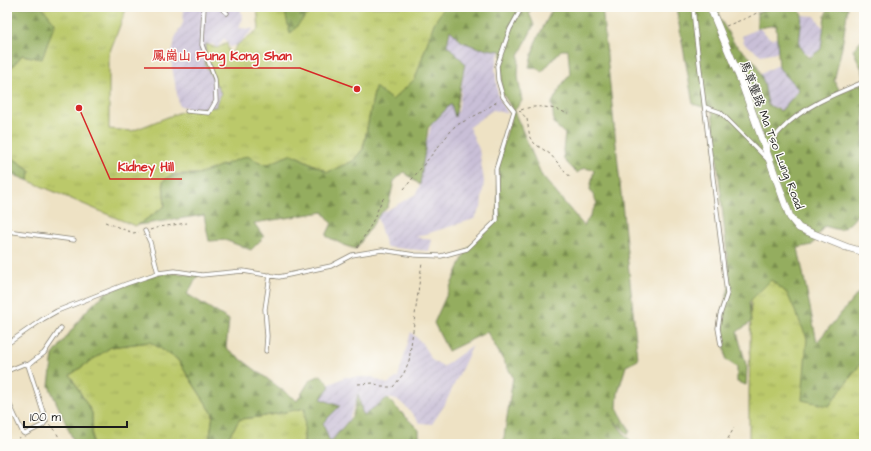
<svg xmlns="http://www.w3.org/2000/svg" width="871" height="451" viewBox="0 0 871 451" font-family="'Architects Daughter','LXGW WenKai TC',sans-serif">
  <defs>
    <pattern id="industrial-furrows" width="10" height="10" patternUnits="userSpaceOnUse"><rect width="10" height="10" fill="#c9bfd7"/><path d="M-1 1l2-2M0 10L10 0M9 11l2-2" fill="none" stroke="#aca4b8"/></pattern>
    <pattern id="grass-tufts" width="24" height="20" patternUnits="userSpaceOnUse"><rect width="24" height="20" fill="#bbc96b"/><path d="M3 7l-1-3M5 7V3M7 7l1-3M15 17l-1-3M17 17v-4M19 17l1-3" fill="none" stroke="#a0ac5c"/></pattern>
    <pattern id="forest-firs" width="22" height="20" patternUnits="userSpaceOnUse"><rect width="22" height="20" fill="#94ad5f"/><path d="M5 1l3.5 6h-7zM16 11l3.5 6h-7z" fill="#788c4e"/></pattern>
  </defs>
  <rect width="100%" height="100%" fill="#fdfcf7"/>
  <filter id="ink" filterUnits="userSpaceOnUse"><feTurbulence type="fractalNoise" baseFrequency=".025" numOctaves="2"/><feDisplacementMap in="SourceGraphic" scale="8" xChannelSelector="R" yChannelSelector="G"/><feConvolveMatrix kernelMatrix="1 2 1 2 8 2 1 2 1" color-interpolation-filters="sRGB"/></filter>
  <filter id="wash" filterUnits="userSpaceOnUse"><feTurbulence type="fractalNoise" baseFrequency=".012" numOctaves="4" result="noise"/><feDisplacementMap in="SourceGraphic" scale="16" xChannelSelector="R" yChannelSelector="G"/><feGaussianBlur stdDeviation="0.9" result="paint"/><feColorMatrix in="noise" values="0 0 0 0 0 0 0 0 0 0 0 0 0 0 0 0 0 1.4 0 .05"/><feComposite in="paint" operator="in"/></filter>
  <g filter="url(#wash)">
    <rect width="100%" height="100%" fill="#eee2c4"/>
    <path fill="url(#industrial-furrows)" d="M187,7H240L243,19L238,28L254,29L237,45L230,47L224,38L217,48L213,44H206L205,65L221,93L216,107L196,112L179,105L171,61L175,38L183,23L184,8Z
      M802,15L815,16L823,28L831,42L811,56L798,48L761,55L744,43L742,36L759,28L771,39L800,33Z
      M451,30L462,42L479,48H500L495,69L498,95L508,114L493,110L469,127L479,149L484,181L481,208L474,219L416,237L432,240L429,251L386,247L377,216L416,194L420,185L424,151L432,123L451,103L458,113L465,63L447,45Z
      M778,65L800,87L793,97L792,115L765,103L759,75Z
      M411,332L421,342L432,360L443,367L473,345L444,406L432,424L420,423L407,408L398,400L387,398L363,419L358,395L349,419L330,443L323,423L321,399L326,386L345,377H372L387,384L398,377Z"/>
    <path fill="url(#grass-tufts)" stroke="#6c7244" d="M42,7H127L109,54V129L132,131L188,109L216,107L221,93L205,64L206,44L217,48L227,43L229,56L237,45L259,29L257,7H445L415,84L392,100L375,88L363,149L354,161L328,172L296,156L259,167L199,174H173L163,181L165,206L147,221L135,226L29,181L30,170L7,154V63L12,67L22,55L41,59Z
      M771,280L790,295L810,346L829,406L864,359V444H754L749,438V394L751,297Z
      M150,342L177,359L213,414L209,444H92V413L70,375L111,347Z
      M305,408L304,444H224L240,419L260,417Z"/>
    <path fill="url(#forest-firs)" stroke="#58643e" d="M7,7H42L55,23L42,59L22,55L12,67L7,63Z
      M284,7H314L290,34Z
      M442,7H533L529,13L534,25L519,55L518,76L522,101L514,111L542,176L584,226L597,203L590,189L594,170L584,168L577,173L564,160L563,150L565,134L554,124L552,103L561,86L570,74L568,50H561L542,72L537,68L529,67L535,43L552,10L549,7H602L638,360L626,366L618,393L617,408L630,431L628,434L612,419L633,444H503L513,377L487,332L448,351L434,323L467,249L497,219L499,160L513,111L501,90L502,51L479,48L462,42L450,30L447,45L465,63L455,117L451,104L428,128L420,185L404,172L394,181L388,207L380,214L356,249L346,246L326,236L332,223L323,212L254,223L264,237L251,250L225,240L209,241L204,215L138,225L165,206L163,181L170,176L199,174L247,156L266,165L292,154L328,172L353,161L363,149L375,87L392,100L415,79L434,23L442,11Z
      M676,7H720L719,17L734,43L756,63L764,83L768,105L781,111L799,90L779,68L776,25L757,28V13L772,7H798L802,15L799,45L809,58L821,49L825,16L829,7H848L842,47L834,81L841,92L864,82V199C858,214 855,222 840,230L824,226L812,245L798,248L817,342L864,286V359L829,406L802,400L807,338L787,293L771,280L749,302L751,322L737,332L747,368L746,385L737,382V367L726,360L722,314L730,283L712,110L693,104Z
      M864,39V79L863,72L853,50L860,41Z
      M7,154L30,170L29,181L7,172Z
      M162,273L199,274L187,294L229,320L226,348L297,401L310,380L321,375L330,386L321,399L340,406L323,423L330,443L353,415L358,394L363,416L387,398L419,430V436L422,444H304L305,408L260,417L240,419L224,444H209L213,414L177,359L150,342L111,347L70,375L92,413V444H75L49,386L53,355L86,311L106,292Z"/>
  </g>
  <g filter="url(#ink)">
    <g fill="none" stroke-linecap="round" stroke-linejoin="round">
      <defs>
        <path id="service" d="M220,7L227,13
          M693,7L695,29L727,294L720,315L718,328L721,345
          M705,107L720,112L767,159
          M187,111L209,113L216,101L215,79L202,45L204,7
          M766,148C771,142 776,135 782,129C804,106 835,94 864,82
          M7,231L74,240
          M145,231L150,242L158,273
          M7,344L43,319L57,311L126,284L158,273L175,271L202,275L243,271L279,277L331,266L352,255L382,250L415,255L441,256L467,249L497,220L496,169L514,111L503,97L498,80L497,66L510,29L522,7
          M266,351L267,336L265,309L270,275
          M28,365L44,353L61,328
          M7,371L24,364L28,365L46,421L43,425L25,434L23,433L7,399"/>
        <path id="minor" d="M710,7L741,81L790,217L799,228L846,247L864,252"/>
      </defs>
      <use href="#service" stroke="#857f70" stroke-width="5"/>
      <use href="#minor" stroke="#857f70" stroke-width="8"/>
      <path stroke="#857f70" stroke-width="1" stroke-dasharray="3 3" stroke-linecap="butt" d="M726,26L749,17L768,7
        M519,110L527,119L530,138L535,144L550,154L571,178
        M521,110C536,104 554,107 568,114
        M404,189L455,126L482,112L498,101
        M105,222L133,233L139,232
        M150,230L159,227L187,223
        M357,248L371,225L382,200L386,196
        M358,384L374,383L381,387H393L404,373L409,361L422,262
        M49,425L53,427L63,444
        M163,442L164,444
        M16,444L20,437
        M725,444L734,428"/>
      <use href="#service" stroke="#fff" stroke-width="3.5"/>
      <use href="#minor" stroke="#fff" stroke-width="7"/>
    </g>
  </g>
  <g text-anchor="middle" stroke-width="3" stroke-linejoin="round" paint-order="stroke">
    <g font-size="12" fill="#1c1c1c" stroke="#fdfcf7">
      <text transform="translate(772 135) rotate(69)" y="4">馬草壟路 Ma Tso Lung Road</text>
    </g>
  </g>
  <path fill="none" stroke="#d62828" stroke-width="1.5" d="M357 89L300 68H144M79 108L110 179H182"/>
  <g fill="#d62828" stroke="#fdfcf7" stroke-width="1.5">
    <circle cx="357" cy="89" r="4"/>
    <circle cx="79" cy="108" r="4"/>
  </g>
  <g font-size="13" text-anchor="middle" font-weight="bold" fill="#d62828" stroke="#fdfcf7" stroke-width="3" stroke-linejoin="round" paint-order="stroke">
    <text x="222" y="60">鳳崗山 Fung Kong Shan</text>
    <text x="146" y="171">Kidney Hill</text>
  </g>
  <rect width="871" height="451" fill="none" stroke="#fdfcf7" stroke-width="24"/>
  <path d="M24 421v6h103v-6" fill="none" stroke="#1c1c1c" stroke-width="2"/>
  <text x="30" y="421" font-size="12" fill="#1c1c1c" stroke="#fdfcf7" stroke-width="3" paint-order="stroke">100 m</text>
</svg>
